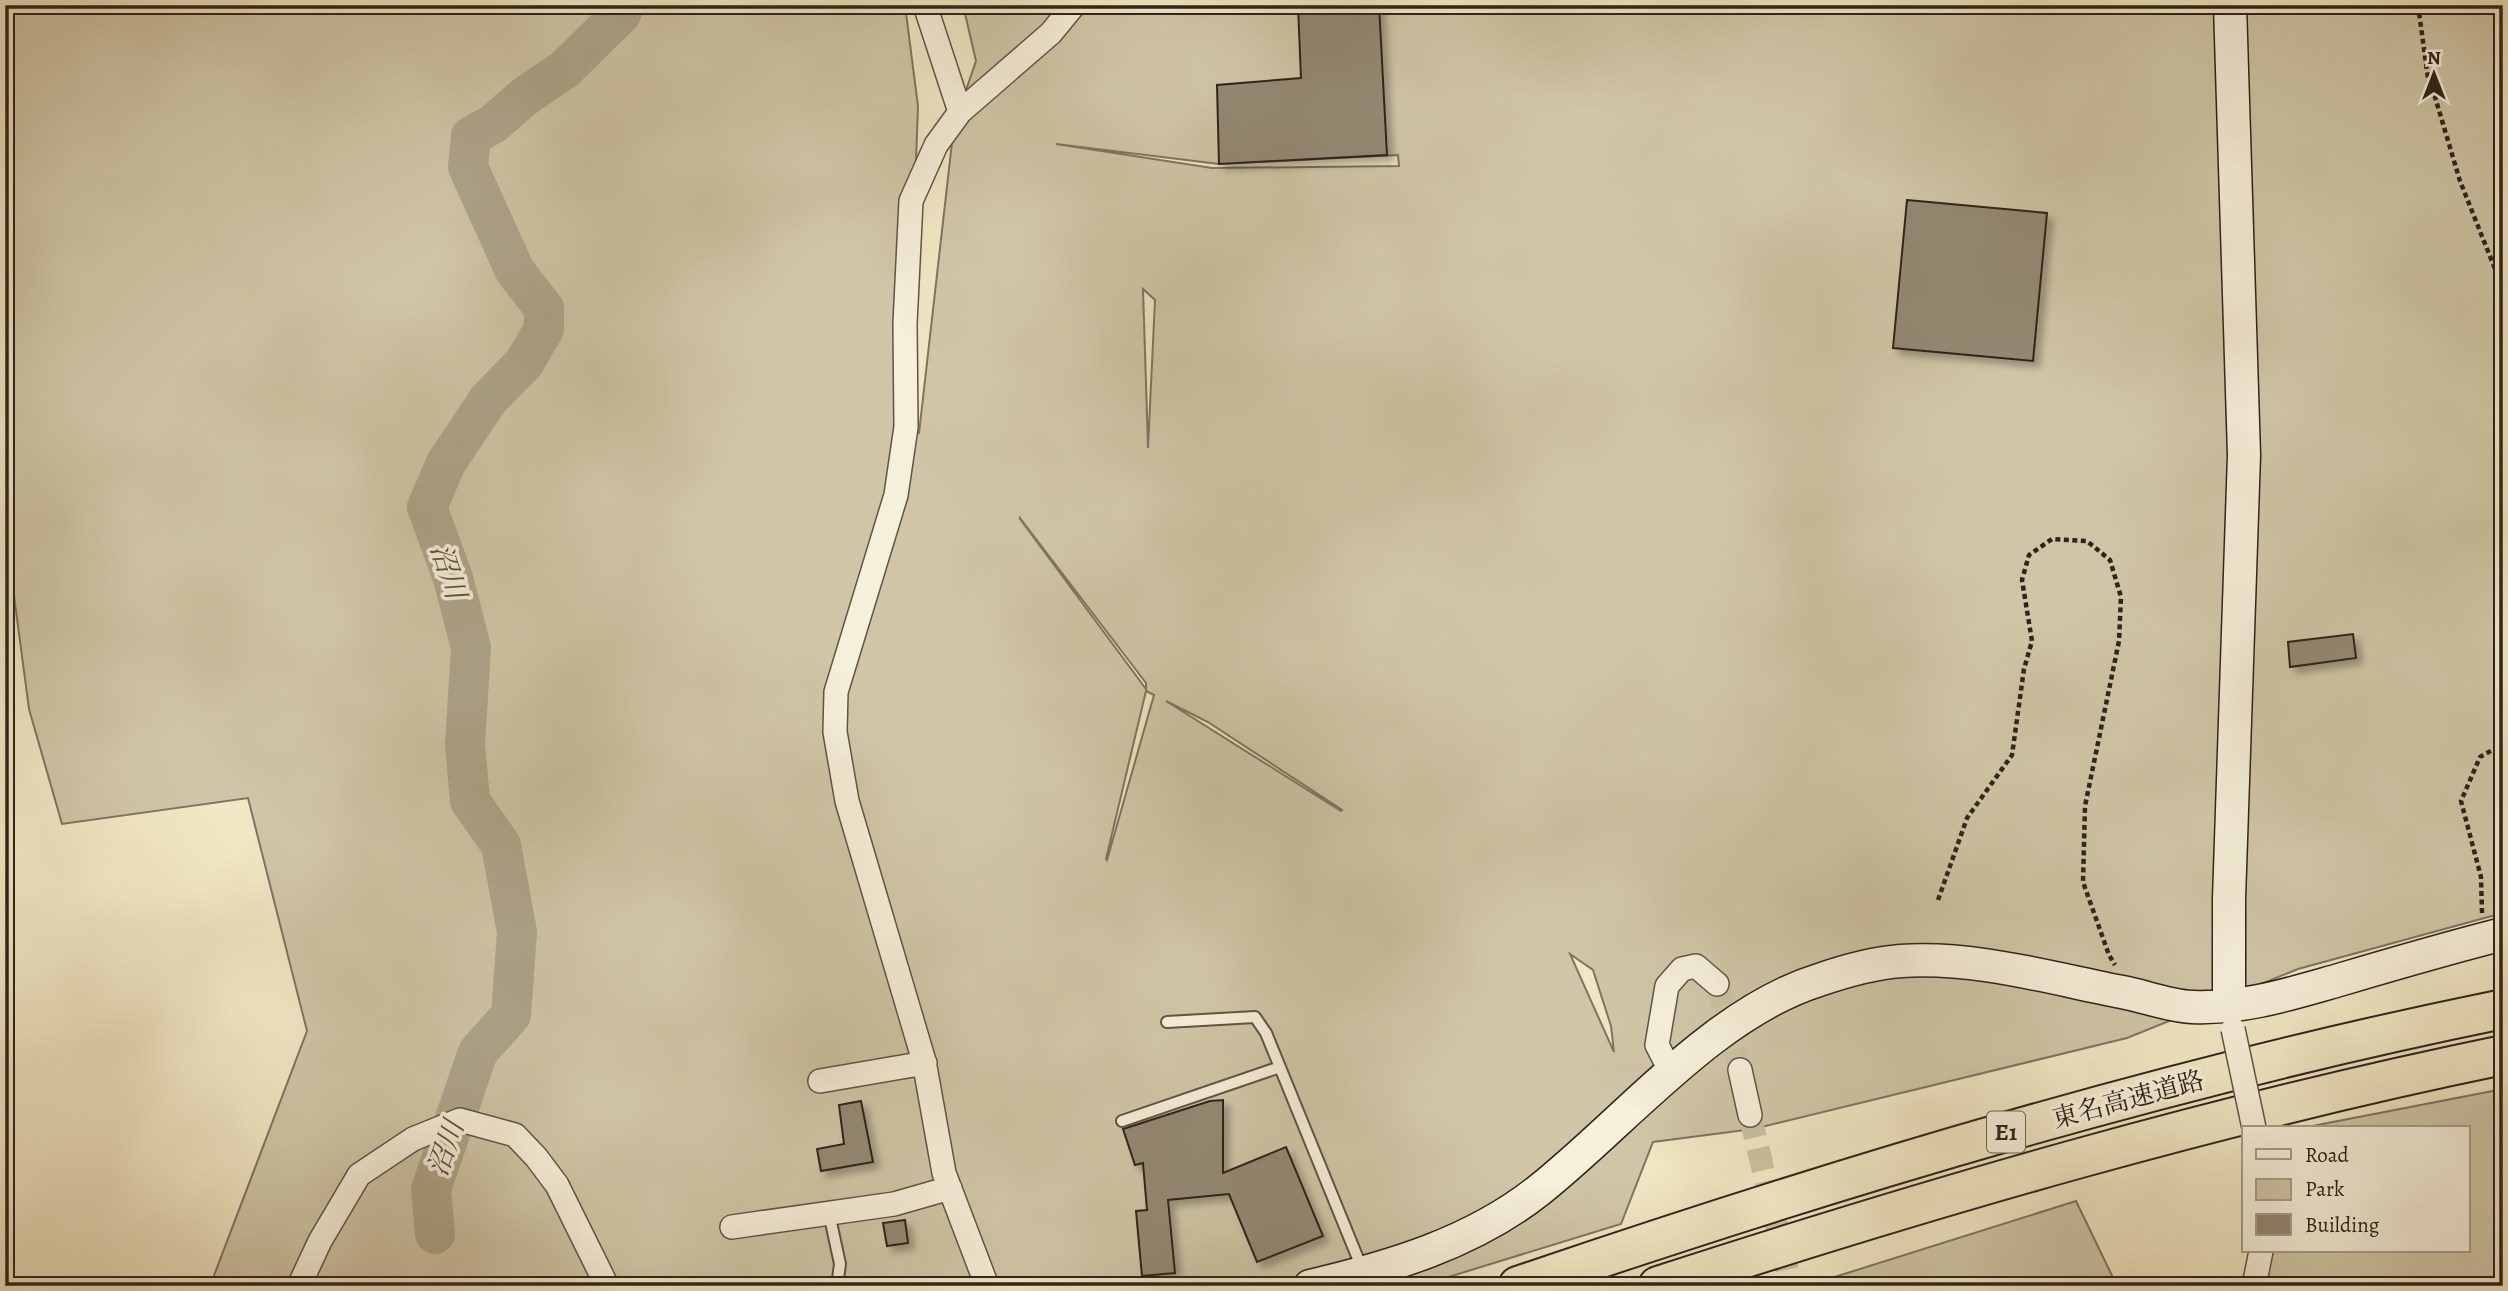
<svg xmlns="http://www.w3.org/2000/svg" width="2508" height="1291" viewBox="0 0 2508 1291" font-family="Alegreya,'Noto Serif JP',serif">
  <defs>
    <filter id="shadow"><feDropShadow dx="6" dy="6" stdDeviation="3.5" flood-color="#0004"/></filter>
  </defs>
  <rect width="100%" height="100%" fill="#f1e7c4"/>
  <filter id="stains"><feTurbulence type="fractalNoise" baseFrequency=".00286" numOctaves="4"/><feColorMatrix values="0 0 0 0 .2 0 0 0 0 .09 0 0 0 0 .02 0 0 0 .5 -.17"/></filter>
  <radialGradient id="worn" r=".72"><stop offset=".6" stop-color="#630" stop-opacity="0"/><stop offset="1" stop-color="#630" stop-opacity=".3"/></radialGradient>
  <path fill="#d0c6a7" stroke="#7e7561" stroke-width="2" fill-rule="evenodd" d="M5,5H905L918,106L906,427L919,433L954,125L976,61L963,5H2503V913L2298,969L2127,1038L1753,1129L1653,1142L1621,1224L1419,1286H210L307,1031L248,798L62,824L29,709L5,528ZM1056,144L1219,164L1398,155L1399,166L1212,168ZM1143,289L1155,300L1148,448V447ZM1020,518L1146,683V689L1020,519ZM1146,691L1154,695L1107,860L1106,859ZM1166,701L1208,722L1342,810L1341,811ZM1570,954L1593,970L1611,1026L1614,1052Z
    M2503,1089V1286H2268L2269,1251H2468V1128H2302Z
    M2076,1201L2117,1286H1806Z"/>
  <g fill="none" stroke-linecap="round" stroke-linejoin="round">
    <path stroke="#aea58b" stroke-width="40" d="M435,1234L431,1189L478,1052L511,1015L517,932L501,845L470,801L465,744L471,648L453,578L427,507L446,463L488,400L524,363L544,329V308L515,271L468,167L471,136L493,124L524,97L565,69L621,14L625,5"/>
  </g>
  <path fill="#938973" stroke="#2d241b" stroke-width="2" filter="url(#shadow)" d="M1298,5H1379L1387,155L1219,164L1217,85L1301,78Z
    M1907,200L2047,213L2033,361L1893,348Z
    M2353,634L2356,658L2290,667L2288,642Z
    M1223,1100V1173L1286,1147L1323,1236L1257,1262L1229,1194L1168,1200L1175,1273L1142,1276L1136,1211L1147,1210L1143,1163L1135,1165L1123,1129L1210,1101Z
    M861,1101L873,1162L821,1171L817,1149L844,1144L839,1105Z
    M905,1220L908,1243L887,1246L883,1223Z"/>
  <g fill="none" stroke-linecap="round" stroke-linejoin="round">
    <path stroke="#cac0a2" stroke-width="23" stroke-dasharray="23 11" stroke-linecap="butt" d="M1717,984L1740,1070
      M1750,1115L1791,1286"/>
    <defs>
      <path id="lane" d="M1167,1022L1255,1017L1266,1033L1363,1271
        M1122,1121L1280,1067
        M829,1213L840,1264L837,1286"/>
      <path id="street" d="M925,5L960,112
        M1740,1070L1750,1115
        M1672,1074L1657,1045L1667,986L1682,969L1696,966L1717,984
        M820,1081L925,1063
        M732,1227L894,1204L950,1188
        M299,1286L320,1241L359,1175L413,1139L460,1120L515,1135L536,1157L557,1185L607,1286
        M987,1286L944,1173L924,1061L847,801L835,732L836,692L896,495L906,427L905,324L911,201L936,145L960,112L1051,33L1074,5
        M2254,1286L2261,1251"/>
      <path id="secondary" d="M2229,1007V899L2244,455L2230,5
        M1310,1286C1391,1267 1472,1243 1538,1191C1624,1123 1713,1013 1819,980C1845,971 1874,963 1901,961C1974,956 2050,978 2122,992C2144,996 2169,1006 2192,1007C2243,1009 2290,994 2339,980C2393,964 2448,948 2503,934"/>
      <path id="highway" d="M1518,1286C1841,1176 2169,1077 2503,1009
        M1658,1286C1936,1196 2216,1114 2503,1055"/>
    </defs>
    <use href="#lane" stroke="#5e5545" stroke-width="14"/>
    <use href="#street" stroke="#5e5545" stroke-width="26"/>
    <use href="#secondary" stroke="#2d241b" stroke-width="35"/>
    <use href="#highway" stroke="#2d241b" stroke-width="42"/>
    <path stroke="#2d241b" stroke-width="4.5" stroke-dasharray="5 3.5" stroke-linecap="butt" d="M2418,5L2430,93L2435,97L2460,181L2503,289
      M1938,900L1967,818L2012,755L2024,669L2032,641L2022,580L2029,555L2052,539L2087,541L2110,560L2121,597L2119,641L2085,806L2083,882L2109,955L2115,965
      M2482,913L2481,877L2461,801L2480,757L2503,744"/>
    <use href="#lane" stroke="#f6efd9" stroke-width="10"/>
    <use href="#street" stroke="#f6efd9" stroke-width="23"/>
    <use href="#secondary" stroke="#f6efd9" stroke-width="32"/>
    <use href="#highway" stroke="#f1e7c4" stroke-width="38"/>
    <defs>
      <path id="street-bridge" d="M2233,1029L2254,1128"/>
    </defs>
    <use href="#street-bridge" stroke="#5e5545" stroke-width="26" stroke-linecap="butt"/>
    <use href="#street-bridge" stroke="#f6efd9" stroke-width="23"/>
  </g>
  <g text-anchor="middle" stroke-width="7" stroke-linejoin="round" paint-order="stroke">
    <rect fill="#f6efd9" stroke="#696154" stroke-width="2" x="1987" y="1111.5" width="38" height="41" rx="5"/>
    <g font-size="24" font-weight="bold" fill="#2d241b">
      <text x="2006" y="1140">E1</text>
    </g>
    <g font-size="26" fill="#2d241b" stroke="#f6efd9">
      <text transform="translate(2128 1099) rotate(-15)" y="9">東名高速道路</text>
    </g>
    <g font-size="28" font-style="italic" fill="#5a5142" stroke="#f6efd9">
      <text transform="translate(449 571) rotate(72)" y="10">沼川</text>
      <text transform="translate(445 1148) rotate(-71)" y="10">沼川</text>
    </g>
  </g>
  <rect width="2508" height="1291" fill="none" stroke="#f1e7c4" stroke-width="28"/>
  <rect x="7" y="7" width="2494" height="1277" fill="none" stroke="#2d241b" stroke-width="3.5"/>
  <rect x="14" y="14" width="2480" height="1263" fill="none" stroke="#2d241b" stroke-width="2"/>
  <rect x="2242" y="1126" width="228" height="126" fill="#f6efd9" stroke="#a69e8d" stroke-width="2"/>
  <rect x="2256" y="1149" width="35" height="10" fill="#f6efd9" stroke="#a69e8d" stroke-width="2"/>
  <text x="2305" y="1162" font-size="21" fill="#2d241b">Road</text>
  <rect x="2256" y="1179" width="35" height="21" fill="#d0c6a7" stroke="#a69e8d" stroke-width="2"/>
  <text x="2305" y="1196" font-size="21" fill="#2d241b">Park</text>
  <rect x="2256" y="1214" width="35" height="21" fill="#938973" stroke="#a69e8d" stroke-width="2"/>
  <text x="2305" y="1232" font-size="21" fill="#2d241b">Building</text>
  <g transform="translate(2434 74)" stroke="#f6efd9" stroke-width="5" paint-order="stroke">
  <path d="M0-5L12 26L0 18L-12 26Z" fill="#2d241b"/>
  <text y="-10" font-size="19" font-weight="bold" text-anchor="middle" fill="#2d241b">N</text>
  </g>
  <rect width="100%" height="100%" filter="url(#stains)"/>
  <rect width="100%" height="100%" fill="url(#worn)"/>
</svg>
